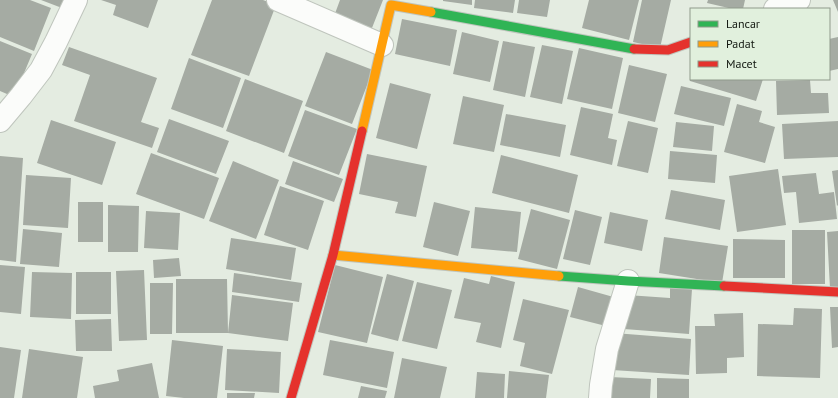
<svg xmlns="http://www.w3.org/2000/svg" width="838" height="398" viewBox="0 0 838 398" font-family="'PT Sans',sans-serif">
  <rect width="100%" height="100%" fill="#e4ece1"/>
  <path fill="#a5aba3" d="M0,0H30L51,8L34,51L0,37Z
    M41,0H64L62,8Z
    M101,0H158L148,28L113,15L116,5Z
    M212,0H263L276,5L249,76L191,55Z
    M340,0H383L370,33L333,19Z
    M443,0H472V5L443,1Z
    M475,0H515L513,13L474,8Z
    M519,0H550L547,17L517,13Z
    M589,0H639L629,40L582,28Z
    M642,0H671L660,48L633,42Z
    M708,0H745L743,9H733L707,3Z
    M833,0H838V12Z
    M402,19L457,30L450,66L395,54Z
    M462,32L499,41L490,82L453,74Z
    M838,37V69L829,71V39Z
    M0,41L32,54L14,97L0,91Z
    M503,41L535,47L525,97L493,90Z
    M542,45L573,51L562,104L530,97Z
    M69,47L157,78L141,122L159,128L152,148L74,121L90,75L62,65Z
    M579,48L623,58L612,109L567,99Z
    M326,52L373,70L352,124L305,106Z
    M189,58L241,78L223,128L171,109Z
    M629,65L667,74L655,122L618,113Z
    M245,79L303,101L284,153L226,131Z
    M690,79H763L756,101L690,81Z
    M810,80L811,93H828L829,113L777,115L776,81Z
    M390,83L431,94L417,149L376,138Z
    M681,86L731,98L724,126L674,114Z
    M463,96L504,105L494,152L453,144Z
    M737,104L762,111L759,122L775,127L765,163L724,152Z
    M581,107L613,114L608,138L617,140L612,165L570,155Z
    M305,110L357,129L339,175L288,156Z
    M506,114L566,125L560,157L500,145Z
    M169,119L229,141L216,174L157,152Z
    M51,120L116,142L102,185L37,163Z
    M628,121L658,128L648,173L617,166Z
    M838,121V157L784,159L782,124Z
    M676,122L714,126L712,151L673,147Z
    M670,151L717,155L715,183L668,179Z
    M151,153L219,178L204,219L136,194Z
    M367,154L427,166L416,217L395,213L398,202L359,194Z
    M501,155L578,175L569,213L492,193Z
    M0,156L23,158L16,262L0,260Z
    M233,161L279,180L256,239L209,221Z
    M293,161L343,179L334,202L285,184Z
    M778,169L786,225L737,232L729,176Z
    M838,170V205L837,206L832,171Z
    M816,173L819,194L834,192L837,219L799,223L796,192L784,193L782,176Z
    M26,175L71,178L68,228L23,225Z
    M280,186L324,201L308,250L264,235Z
    M671,190L725,200L720,230L665,219Z
    M78,202H103V242H78Z
    M434,202L470,211L458,256L423,247Z
    M108,205L139,206L138,252H108Z
    M475,207L521,212L517,252L471,248Z
    M531,209L570,220L557,269L518,259Z
    M575,210L602,217L590,265L563,259Z
    M146,211L180,213L178,250L144,248Z
    M610,212L648,220L642,251L604,243Z
    M23,229L62,233L59,267L20,264Z
    M792,230H825V284H792Z
    M838,231V287L830,288L827,232Z
    M664,237L728,246L722,283L659,273Z
    M231,238L296,248L291,280L226,269Z
    M733,239L785,240V278H733Z
    M179,258L181,276L154,278L153,260Z
    M0,265L25,267L21,314L0,312Z
    M335,265L383,277L367,343L318,332Z
    M144,270L147,340L119,341L116,271Z
    M32,272L72,273L71,319L30,317Z
    M76,272H111V314H76Z
    M234,273L302,283L299,302L232,292Z
    M387,274L414,281L398,341L371,334Z
    M491,276L515,282L501,348L476,342L481,323L454,318L464,278L489,284Z
    M176,279H227L228,333L232,295L293,303L288,341L228,333H176Z
    M417,282L452,290L437,349L402,341Z
    M150,283H173L172,334H150Z
    M578,287L617,298L610,327L570,317Z
    M670,287L692,289L689,334L624,329L627,295L670,298Z
    M523,299L569,310L552,374L520,366L525,343L513,340Z
    M830,307H838V347L832,348Z
    M794,308L822,309L820,378L757,376L758,324L793,325Z
    M743,313L744,357L727,358V373L696,374L695,326H715L714,314Z
    M111,319L112,351H76L75,320Z
    M614,333L691,339L689,375L612,370Z
    M172,340L223,346L217,398H184L166,396Z
    M330,340L394,352L387,388L323,375Z
    M0,347L21,350L14,398H0Z
    M29,349L83,357L77,398H22Z
    M227,349L281,352L279,393L225,390Z
    M402,358L447,367L440,398H394Z
    M152,363L159,398H95L93,386L119,381L117,370Z
    M509,371L549,375L546,398H507Z
    M477,372L505,374L504,398H475Z
    M610,377L651,379L650,398H609Z
    M657,378L689,379V398H657Z
    M361,386L387,391L385,398H358Z
    M227,393H255L254,398H227Z"/>
  <g fill="none" stroke-linecap="round" stroke-linejoin="round">
    <defs>
      <path id="street" d="M278,0L382,45
        M775,9L799,0
        M0,121L21,96L41,70L56,42L76,0
        M600,398L601,385L607,349L628,281"/>
      <path id="fast" d="M431,12L634,49
        M559,276L628,281L724,286"/>
      <path id="slow" d="M362,131L391,5L431,12
        M333,255L559,276"/>
      <path id="jam" d="M634,49L668,50L691,42
        M724,286L838,292
        M291,398L333,255L362,131"/>
    </defs>
    <use href="#street" stroke="#bfc5bd" stroke-width="24"/>
    <use href="#fast" stroke="#bfc5bd" stroke-width="11"/>
    <use href="#slow" stroke="#bfc5bd" stroke-width="11"/>
    <use href="#jam" stroke="#bfc5bd" stroke-width="11"/>
    <use href="#street" stroke="#fbfcfa" stroke-width="22"/>
    <use href="#fast" stroke="#30b455" stroke-width="9"/>
    <use href="#slow" stroke="#ff9f0a" stroke-width="9"/>
    <use href="#jam" stroke="#e5322d" stroke-width="9"/>
  </g>
  <rect x="690" y="8" width="140" height="72" fill="#e1f0dd" stroke="#8f9a8b"/>
  <rect x="698" y="21" width="20" height="6" fill="#30b455" stroke="#8f9a8b"/>
  <text x="726" y="28" font-size="12" fill="#131811">Lancar</text>
  <rect x="698" y="41" width="20" height="6" fill="#ff9f0a" stroke="#8f9a8b"/>
  <text x="726" y="48" font-size="12" fill="#131811">Padat</text>
  <rect x="698" y="61" width="20" height="6" fill="#e5322d" stroke="#8f9a8b"/>
  <text x="726" y="68" font-size="12" fill="#131811">Macet</text>
</svg>
